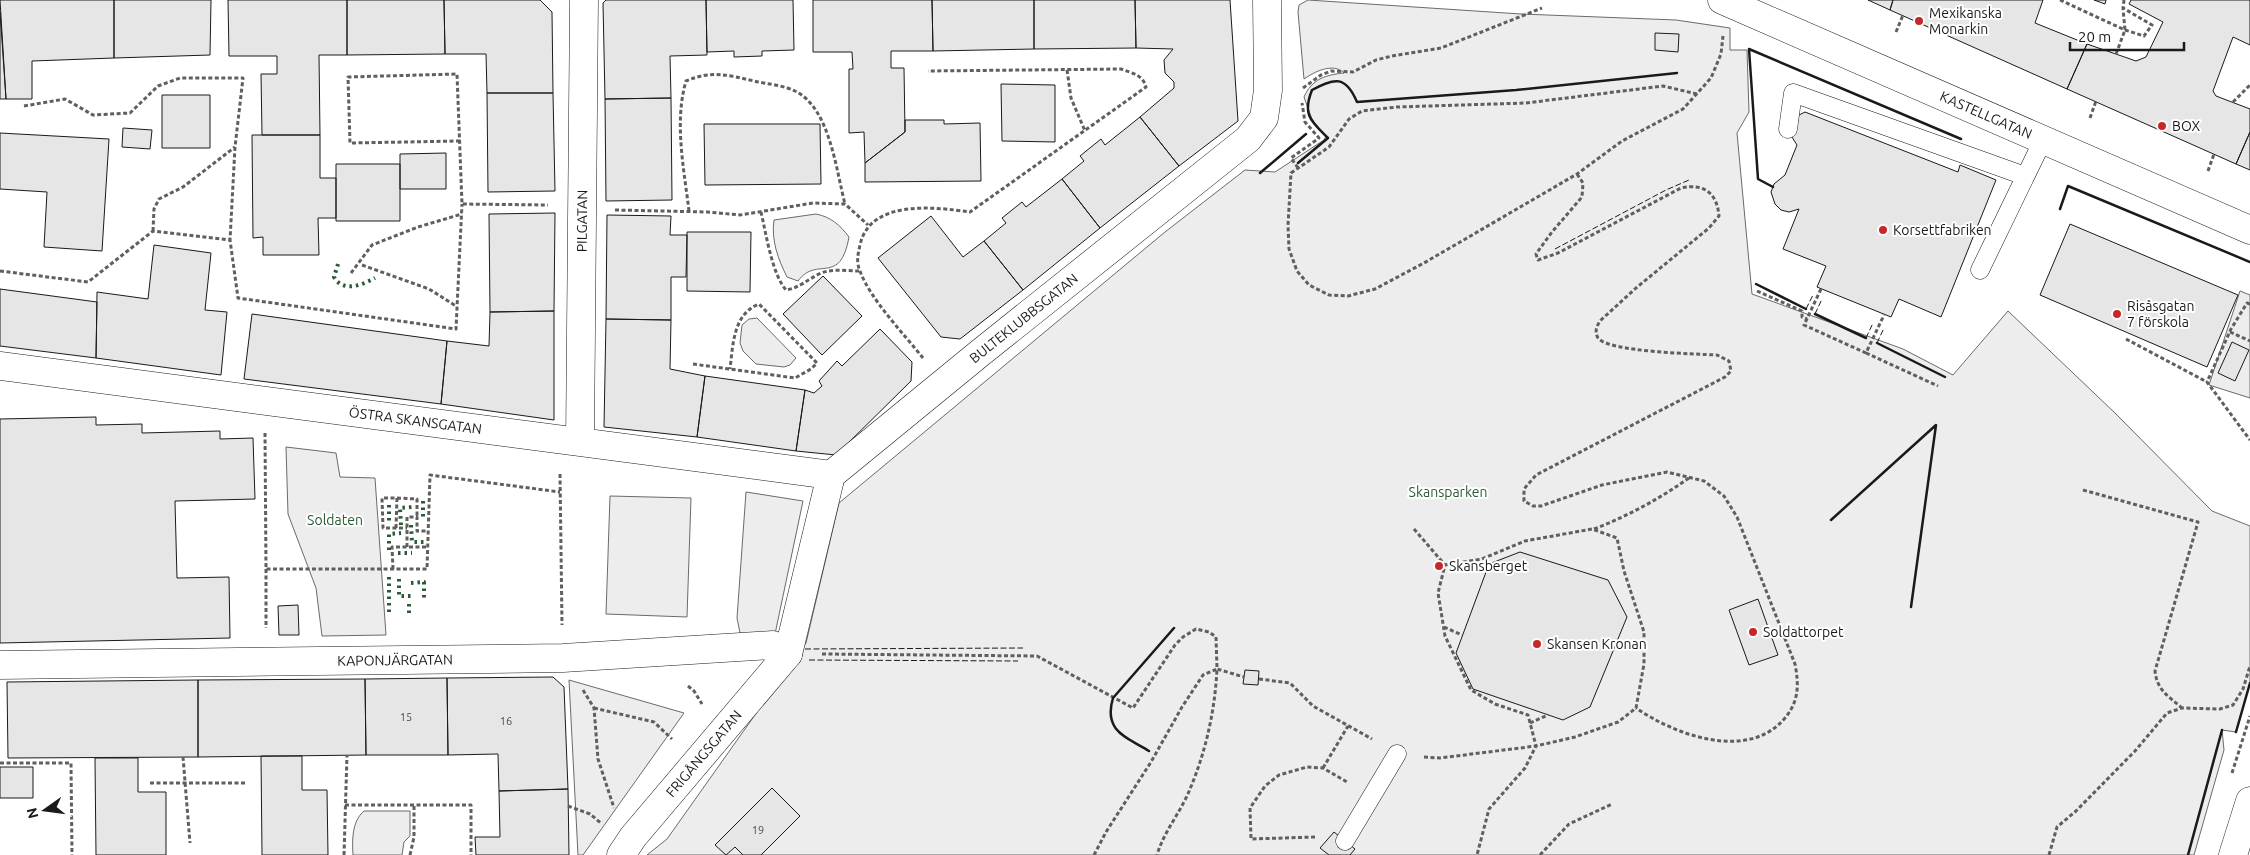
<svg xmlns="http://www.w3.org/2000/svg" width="2250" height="855" viewBox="0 0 2250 855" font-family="Ubuntu,sans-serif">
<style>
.green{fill:#ededed;stroke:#6a6a6a}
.building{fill:#e6e6e6;stroke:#1a1a1a}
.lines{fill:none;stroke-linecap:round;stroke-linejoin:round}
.service-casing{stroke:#1a1a1a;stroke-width:19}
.minor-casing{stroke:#1a1a1a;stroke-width:29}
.path{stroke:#5f5f5f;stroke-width:3;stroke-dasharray:4 2.5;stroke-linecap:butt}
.service{stroke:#fff;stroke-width:18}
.minor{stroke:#fff;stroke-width:28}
.hedge{stroke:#2b5a34;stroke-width:4;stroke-dasharray:2.5 4;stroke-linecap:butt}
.fence{stroke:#1a1a1a;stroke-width:1;stroke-dasharray:6 2.5;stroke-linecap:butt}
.wall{stroke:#1a1a1a;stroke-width:2.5}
.poi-dot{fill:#c62828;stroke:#fff;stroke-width:2}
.labels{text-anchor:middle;stroke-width:4;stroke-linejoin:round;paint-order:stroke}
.number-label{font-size:11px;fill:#4d4d4d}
.poi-label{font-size:14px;fill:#1a1a1a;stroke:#fff;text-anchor:start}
.street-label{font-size:14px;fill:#1a1a1a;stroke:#fff}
.park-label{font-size:14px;fill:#2b5a34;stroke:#fff}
</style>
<rect width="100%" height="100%" fill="#fff"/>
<!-- green -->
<path class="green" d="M1308,0L1521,14L1676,20L1730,28V50H1747L1749,112L1737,133L1752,294L1903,349L1953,375L2008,311L2116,414L2212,511L2250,526V683L2236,732L2222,730L2224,750L2194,855H647L667,839L806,643L839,503L1165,232L1245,170L1275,172L1324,140L1326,136L1313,122L1304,97C1312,79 1325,75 1344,73C1333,62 1314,72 1304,79L1298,12L1299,5Z
M816,214C831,217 840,225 849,237C840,287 817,255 798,281L787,277C778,259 771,240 774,220Z
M2240,291L2250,295V398L2209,385Z
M757,318L796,358L790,365L784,367L756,364L743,351L740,343L742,325L749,319Z
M286,447L336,453L340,477L375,478L386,635L322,636L316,588L288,514Z
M746,492L803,501L775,634L744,638L740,633L737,618Z
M610,496L691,498L687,617L606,614Z
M569,680L684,713L583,855H578Z
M364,811H410V836L404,842L402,855H353C352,840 352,821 364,811Z"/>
<!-- building -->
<path class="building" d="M0,0H114V58L32,61V99H6Z
M114,0H211L210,55L114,58Z
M228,0H347V55H319L320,135H262L261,74H277V56H229Z
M347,0H444L445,54L347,55Z
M444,0H540L552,12L553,93H487L486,54H445Z
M606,0H706L707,55L670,56L671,98L605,99L603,3Z
M706,0H793L794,50L762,51V56L734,57V51L707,52Z
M813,0H932L933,51H891V68H904L905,132L865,163L864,132L849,133V69H853L852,52H813Z
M932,0H1034V49L933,51Z
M1034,0H1135L1136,48L1034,49Z
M1135,0H1230L1238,121L1179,166L1140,117L1174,88V82L1165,73L1164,60L1173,49L1136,48Z
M1868,0H1893L1890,10Z
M1893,0H2043L2035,23L2087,44L2067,89L1890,10Z
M2094,0H2106L2105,4Z
M2131,0H2250V45L2233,37L2213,91L2216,96L2250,109V132L2236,164L2067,89L2087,44L2136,61L2146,57L2163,22L2129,4Z
M0,12L6,99H0Z
M1655,33L1679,34L1678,52L1655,50Z
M1001,84L1055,85V142L1002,141Z
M487,93H553L555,191L488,192Z
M162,95H210V148H162Z
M671,98L672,200L606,201L605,99Z
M1805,112L1958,172L1960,165L1996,180L1941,317L1899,299L1891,317L1817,287L1826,266L1783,249L1799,209L1789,212L1781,210L1775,204L1771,192L1774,184L1785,175L1797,145L1790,134L1795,117Z
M1140,117L1179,166L1100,228L1062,179L1084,161L1080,156L1101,139L1105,145Z
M905,120H944V124L980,123L981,181L865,182V163L905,132Z
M704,124H820L821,184L705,185Z
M123,128L152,130L150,149L122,147Z
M2250,132V170L2236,164Z
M0,133L109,139L102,251L44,247L47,192L0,189Z
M252,135H320V178H336V218H318L319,255H263V237L253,238Z
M446,153V189H400V154Z
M336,164H400V221H336Z
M1062,179L1100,228L1023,290L984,241L1006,223L1002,218L1022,202L1026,207Z
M555,213L554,311L490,312L489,214Z
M607,215L671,216L670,235H687L686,277H671V320L606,319Z
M931,216L963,257L984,241L1023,290L960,339L941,337L878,258Z
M2070,224L2238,295L2207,367L2040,295Z
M687,232H751L750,292L687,291Z
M154,245L211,253L205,310L227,312L221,375L96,358L97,292L148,299Z
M823,276L862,316L822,355L783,314Z
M0,289L97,302L96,358L0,346Z
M554,311V420L441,404L447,341L489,346L490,312Z
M252,314L447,341L441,404L244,379Z
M606,319L671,320L670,369L705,376L697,437L604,427Z
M880,329L912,362L911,381L836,455L796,451L805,390L814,393L822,386L819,381L837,361L842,366Z
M2232,342L2249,350L2235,381L2218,373Z
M705,376L805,390L796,451L697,437Z
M96,417V425L142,424V433L220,431V439L253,438L255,499L175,501L177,578L229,577L230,638L0,643V419Z
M1520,552L1608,580L1627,617L1590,707L1563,720L1473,689L1456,653L1489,564Z
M1758,599L1778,655L1749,665L1729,610Z
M298,605L299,635H279L278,606Z
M1245,670L1259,671L1258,685L1243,684Z
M553,677L564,687L568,789L499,791L498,754L448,755L447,678Z
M447,678L448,755H366L365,679Z
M365,679L366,755L198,757V680Z
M198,680V757L8,758L7,682Z
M261,756H302V790H327L328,855H262Z
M95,758H138V792H166V855H96Z
M0,767H33V798H0Z
M772,788L800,816L761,855H743L735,847L726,855L715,845Z
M568,789L569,855H476L475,837H500L499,791Z
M1334,832L1355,849L1350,855H1329L1320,848Z"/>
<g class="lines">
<defs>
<path id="service" d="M1788,129L1793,93L2025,176
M1980,270L2043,140
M1345,841L1397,754"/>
<g id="minor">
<path id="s1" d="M1722,0L2250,230"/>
<path id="s2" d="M0,366L831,475"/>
<path id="s3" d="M580,441L584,0"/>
<path id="s4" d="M0,665L563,658L773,645L788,654"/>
<path id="s5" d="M621,855L633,837L788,654L831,475L980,353L1248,139L1264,118L1268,90L1267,0"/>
<path d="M2233,855L2250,801"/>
</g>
</defs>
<!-- service casing -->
<use href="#service" class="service-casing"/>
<!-- minor casing -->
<use href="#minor" class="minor-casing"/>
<!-- path -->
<path class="path" d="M2060,0L2125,30L2144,36L2152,25L2123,8L2124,0
M1896,32L1903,15
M2116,54L2125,30L2123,9
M1067,70L1071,98L1085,131
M1303,88L1321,75L1331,71L1353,72L1376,60L1392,56L1441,48L1542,8
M1697,94L1663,86L1526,103L1397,107L1362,111L1349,119L1329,147L1291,173L1288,225L1289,249L1297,271L1309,285L1329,295L1348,296L1375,289L1424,263L1577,174L1622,141L1683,109L1711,78L1721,54L1723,36
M2233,102L2250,85
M24,106L65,99L93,115L130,113L158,86L180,78H243L235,147L230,240
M2090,118L2096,101
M460,141L350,143L348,77L457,74L462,204L548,205
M1298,168L1291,158L1319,138L1305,122L1302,103
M2208,171L2214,154
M1577,174L1583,183L1582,197L1552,232L1536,254L1538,260L1558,253L1681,188C1704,183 1717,193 1719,216L1709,228L1636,288L1601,320C1597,325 1594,331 1598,338C1608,352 1697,354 1717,355L1729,361L1731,371L1725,377L1536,475L1524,489V501L1533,506H1541L1602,485L1667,472L1704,481L1724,496L1737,517L1795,664C1799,685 1799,701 1785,718C1748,762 1675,735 1636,708
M615,210L708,212L740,215L813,203L845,204L868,225
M689,211C684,169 674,122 686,81C712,70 727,75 754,81C766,84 783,85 795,91C830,108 836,170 845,204
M761,212C766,233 772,274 786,290C799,288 807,280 819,274C831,268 846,271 859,271
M153,231L154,209L159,199L183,187L235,147
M362,265L429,289L456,306
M0,271L88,282L153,231L230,240L238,298L456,329L462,204
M351,273L372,245L418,227L462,214
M1821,289L1804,325L1866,353L1884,315
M1757,291L1802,311V317L1807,319
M2250,304L2247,303L2231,329L2207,382L2250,440
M2230,332L2250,341
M2126,339L2207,382
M1866,353L1938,386
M923,358C904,334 870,299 860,271C856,262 858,254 860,245C870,199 935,207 970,212L1146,87C1143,75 1132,73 1121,69L928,71
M693,364L795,378L811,369L817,363L759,304C733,314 733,345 730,369
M265,433L266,569H427L430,475L560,492
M560,474L562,625
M2083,490L2198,522L2155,671C2157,690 2168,696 2182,708
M397,498L417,499V517
M396,528L397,498H382L383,528H407
M1414,529L1445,565
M1594,529C1628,516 1659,499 1689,478
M407,547V517H417V531H428
M266,569V628
M393,569L392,547H428
M1444,627L1462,635
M822,654L1037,656L1133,708L1175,645L1183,637L1196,629L1209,632L1216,637L1217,669L1244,677
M1259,679L1290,683L1313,706L1372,739
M688,686L694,691L702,704
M583,690L594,708L598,759L614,808
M594,708L654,722L672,739
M1530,723L1548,715
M183,757L190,843
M1424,757L1440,758L1536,746L1575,737L1618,722L1636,708L1644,664V632L1624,571L1617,538L1592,529L1525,541L1482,559L1445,565L1438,593L1445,636L1471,690L1495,704L1528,715L1536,746L1525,768L1489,809L1477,855
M0,763H71L72,855
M1323,768L1348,726
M2232,773L2250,716
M150,783H245
M345,805H471V855
M568,806L590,814L602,824
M1315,837L1251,839L1250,808L1265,786L1279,775L1307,767L1323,768L1347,782
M344,855L347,755
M410,855L414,837V805
M1094,855L1106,832L1151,762L1182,707L1203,675L1217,669C1215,710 1206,751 1190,789C1181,812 1164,831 1157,855
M1540,855L1569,824L1612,804
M2049,855L2057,827L2076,811L2135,751L2167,713L2182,708L2220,709L2233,705L2243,689L2250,666"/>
<!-- service -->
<use href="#service" class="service"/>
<!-- minor -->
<use href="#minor" class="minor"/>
<!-- hedge -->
<path class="hedge" d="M338,264L334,277C343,293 362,285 375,278
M423,501V520
M389,505V524
M401,525L400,508L413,507
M411,525L412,542H424
M389,550V534L401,533
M398,553H412
M389,577V613
M399,579V596H411
M411,583L424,582V600
M409,604V615"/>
<!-- fence -->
<path class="fence" d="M1555,249L1666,190L1689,180
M1806,309L1813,295
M1815,314L1822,299
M1866,338L1873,323
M1877,343L1884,328
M805,649L1023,648
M809,660L1018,661"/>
<!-- wall -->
<path class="wall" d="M1298,163L1328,138C1311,121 1302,115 1312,90C1335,77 1346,76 1357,102L1516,90L1677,73
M1260,173L1306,134
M1773,187L1758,179L1749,49L1961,139
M2060,209L2068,186L2250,262
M1756,284L1806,309
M1815,314L1866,338
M1877,343L1945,377
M1831,520L1936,425L1911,607
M2236,732L2250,683
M1149,751C1126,737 1103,731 1113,698L1174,628
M2188,855L2222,730"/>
</g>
<!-- markers -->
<g class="poi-dot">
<circle cx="1919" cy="21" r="5"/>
<circle cx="2162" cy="126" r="5"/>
<circle cx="1883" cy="230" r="5"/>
<circle cx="2117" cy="314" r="5"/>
<circle cx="1439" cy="566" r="5"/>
<circle cx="1753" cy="632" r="5"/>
<circle cx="1537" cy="644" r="5"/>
</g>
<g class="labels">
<!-- number labels -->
<g class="number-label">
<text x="406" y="721">15</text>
<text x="506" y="725">16</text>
<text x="758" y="834">19</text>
</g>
<!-- poi labels -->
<g class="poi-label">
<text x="1929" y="18">Mexikanska<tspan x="1929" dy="16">Monarkin</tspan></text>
<text x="2172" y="131">BOX</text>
<text x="1893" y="235">Korsettfabriken</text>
<text x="2127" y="311">Risåsgatan<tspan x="2127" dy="16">7 förskola</tspan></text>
<text x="1449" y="571">Skansberget</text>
<text x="1763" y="637">Soldattorpet</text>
<text x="1547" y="649">Skansen Kronan</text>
</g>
<!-- street labels -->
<g class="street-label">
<text dy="5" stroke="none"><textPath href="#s1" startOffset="288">KASTELLGATAN</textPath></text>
<text dy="5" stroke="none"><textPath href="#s3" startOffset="220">PILGATAN</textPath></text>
<text dy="5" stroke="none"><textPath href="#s5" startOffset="694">BULTEKLUBBSGATAN</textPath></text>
<text dy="5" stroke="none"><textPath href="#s2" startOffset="419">ÖSTRA SKANSGATAN</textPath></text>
<text dy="5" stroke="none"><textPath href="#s4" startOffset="395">KAPONJÄRGATAN</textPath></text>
<text dy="5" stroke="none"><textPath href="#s5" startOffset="131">FRIGÅNGSGATAN</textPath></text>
</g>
<!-- park labels -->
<g class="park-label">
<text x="1448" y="497">Skansparken</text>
<text x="335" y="525">Soldaten</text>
</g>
</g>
<!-- north arrow -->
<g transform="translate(45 810) rotate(256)" stroke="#ffffff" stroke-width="4" paint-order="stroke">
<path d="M0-4L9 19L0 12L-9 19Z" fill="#1a1a1a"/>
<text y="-8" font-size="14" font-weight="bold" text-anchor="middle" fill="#1a1a1a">N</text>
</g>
<!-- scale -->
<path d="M2070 42v8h114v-8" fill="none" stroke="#1a1a1a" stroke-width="2.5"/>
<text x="2078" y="42" font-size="15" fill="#1a1a1a" stroke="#ffffff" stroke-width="4" paint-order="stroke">20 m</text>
</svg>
